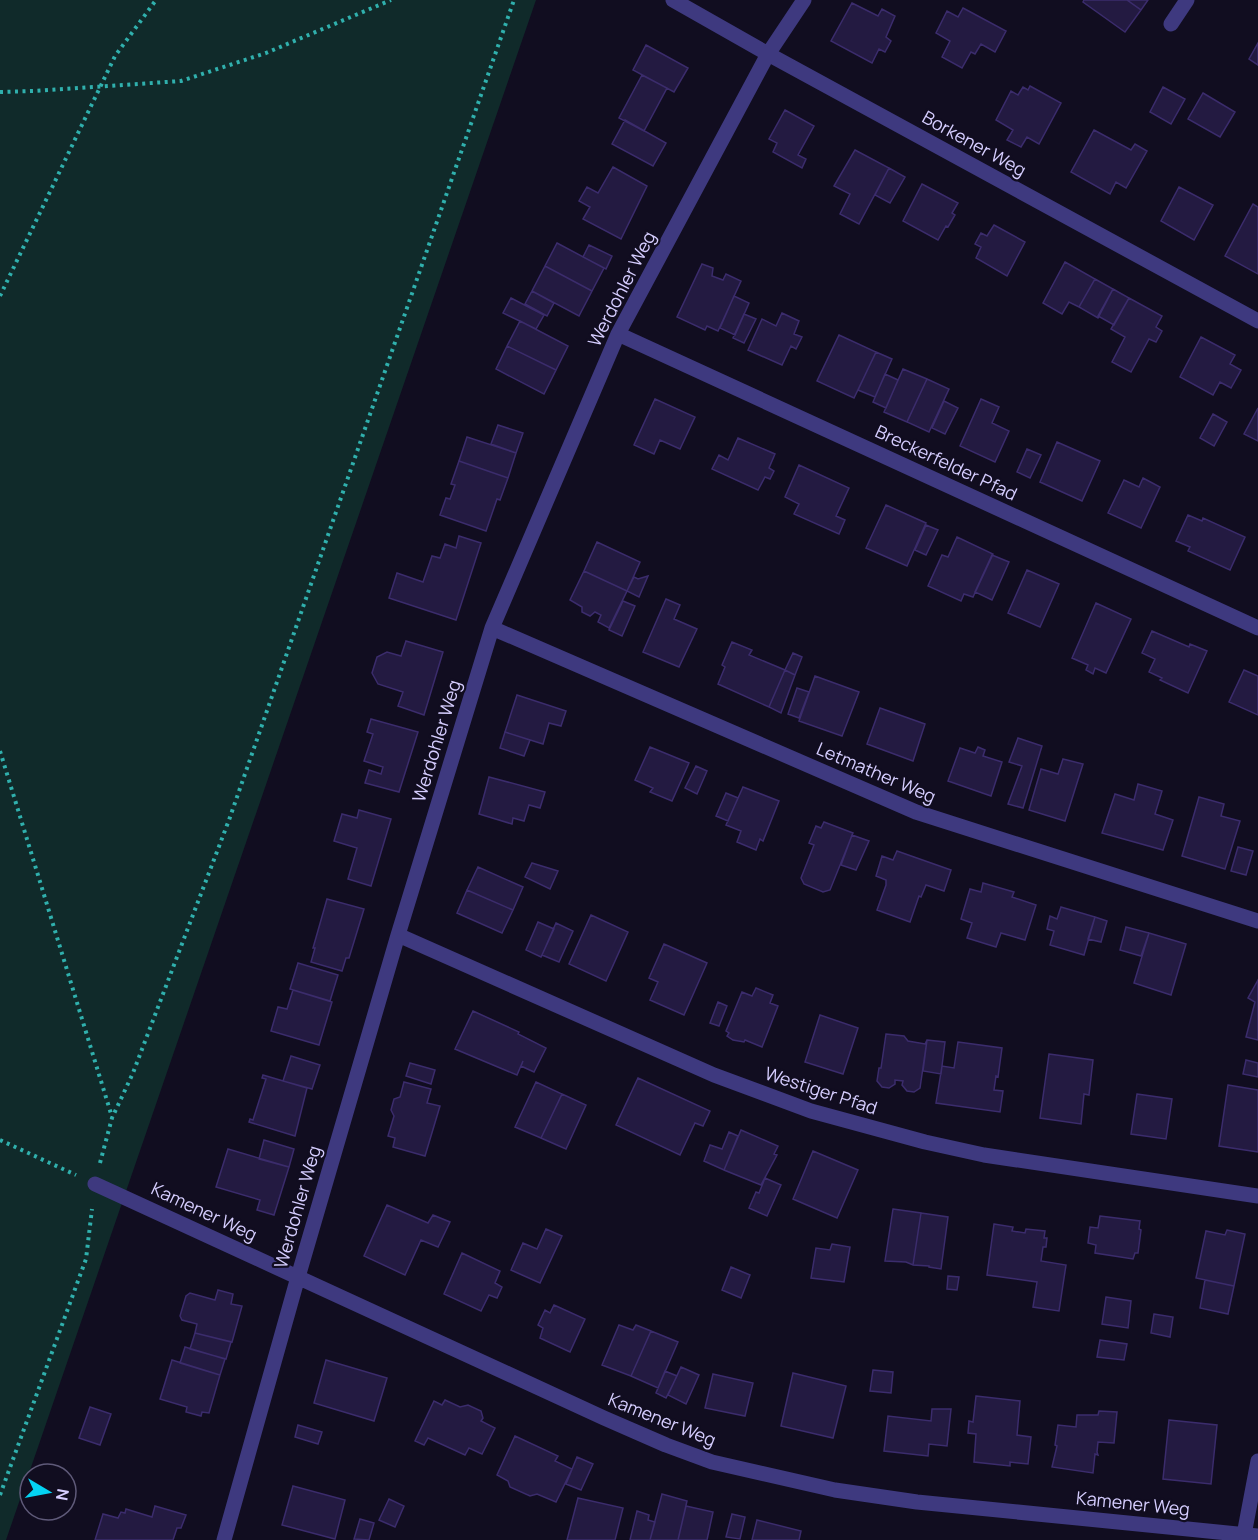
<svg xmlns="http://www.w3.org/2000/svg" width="1258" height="1540" viewBox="0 0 1258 1540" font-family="Manrope,sans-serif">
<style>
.green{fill:#102a2a}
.building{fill:#231a41;stroke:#3b2c6c;stroke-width:1.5}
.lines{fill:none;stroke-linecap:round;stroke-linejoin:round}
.path{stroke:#30b0ad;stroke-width:4;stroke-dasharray:3 4.5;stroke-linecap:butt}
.minor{stroke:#3e397f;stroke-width:15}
.labels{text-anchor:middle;stroke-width:4.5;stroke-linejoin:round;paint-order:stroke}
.street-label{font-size:18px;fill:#d5cdfe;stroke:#110d20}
</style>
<rect width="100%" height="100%" fill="#110d20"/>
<!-- green -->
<path class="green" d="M0,0H536L6,1540H0Z"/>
<!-- building -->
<path class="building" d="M1084,0H1127L1141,10L1125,32L1083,2Z
M1127,0H1148L1141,10Z
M852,3L878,16L882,9L895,16L886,37L891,41L885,52L879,49L872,63L831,41Z
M963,8L1006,31L995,52L981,44L975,54L971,52L962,68L942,57L950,41L936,33L947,11L958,17Z
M1258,43V65L1249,59Z
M646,45L688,68L674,92L633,70Z
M642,75L667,88L644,131L619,118Z
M1030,86L1061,103L1039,144L1027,137L1021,147L1007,140L1013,130L996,120L1011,91L1018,95L1023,87L1028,90Z
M1163,87L1185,99L1171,124L1150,112Z
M1203,93L1235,112L1220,137L1188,119Z
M785,110L814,126L798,155L806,159L802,168L773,152L777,143L769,139Z
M625,120L666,143L653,166L612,144Z
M1094,130L1131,150L1135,144L1147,151L1126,188L1116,182L1110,194L1071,172Z
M855,150L889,168L859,224L840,214L850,194L834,186Z
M613,167L647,186L621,239L583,219L590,207L579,201L587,187L598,193Z
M889,168L905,177L890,203L875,195Z
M922,184L958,203L952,213L955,215L948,227L946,226L938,240L903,221Z
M1179,187L1213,205L1194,240L1161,221Z
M1253,204L1258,207V274L1225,256Z
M994,225L1025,242L1007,276L976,258L981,247L975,244L981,233L987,236Z
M557,243L604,268L592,291L545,266Z
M589,245L612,256L606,269L583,257Z
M1065,262L1095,279L1079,307L1069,302L1062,314L1043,303Z
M702,264L713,268L712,276L723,280L726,274L741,281L718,331L707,326L705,330L677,317Z
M545,266L592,291L579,316L532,291Z
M1095,279L1113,289L1098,318L1079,307Z
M1113,289L1129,298L1114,325L1098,316Z
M532,291L554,303L547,316L525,304Z
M734,296L749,303L735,335L720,328Z
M511,298L544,315L536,329L503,313Z
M1129,298L1162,316L1156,327L1162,331L1156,342L1149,339L1131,372L1112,362L1125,337L1111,329Z
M782,313L799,321L794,334L802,337L796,349L791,346L782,365L748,350L762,319L776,326Z
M744,314L756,319L744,343L733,338Z
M520,321L568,346L556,370L507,346Z
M839,335L876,352L854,398L817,381Z
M1201,337L1235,355L1230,364L1241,370L1231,388L1220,382L1213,395L1180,377Z
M507,346L556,370L544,394L496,369Z
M876,352L892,359L875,397L858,390Z
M903,369L927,379L907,422L884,412Z
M885,374L898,380L886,408L873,402Z
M927,379L949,389L929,432L907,422Z
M655,399L695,417L680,449L660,440L654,454L634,445Z
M981,399L999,407L992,423L1009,431L995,462L960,446Z
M944,401L958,408L945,434L932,428Z
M1258,408V441L1244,434Z
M1213,414L1227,422L1214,446L1200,438Z
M498,425L523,433L516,453L491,444Z
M467,437L516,453L508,478L459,461Z
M738,438L775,454L769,468L774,471L770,479L765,477L758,490L712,469L719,455L728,460Z
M1057,442L1100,461L1082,501L1040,482Z
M1027,449L1041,455L1030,478L1017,472Z
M459,461L508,478L500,500L497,499L486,531L440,515L446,498L450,499L455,485L451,484Z
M799,465L849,488L836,516L845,520L839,534L794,514L799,504L785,497Z
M1143,478L1160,487L1141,528L1108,513L1124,480L1139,487Z
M886,505L926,523L907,566L866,548Z
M1188,515L1202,521L1203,518L1245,537L1230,570L1188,551L1190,547L1176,541Z
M926,525L938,530L926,555L915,550Z
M459,536L481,543L456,620L389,598L397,573L423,582L432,556L440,558L445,544L456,548Z
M957,537L993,554L973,597L964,594L961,601L928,586L942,555L948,557Z
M597,542L640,562L627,591L584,571Z
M992,555L1009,562L992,600L975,592Z
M1027,570L1059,584L1040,627L1008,613Z
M584,571L627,591L609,628L598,622L601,615L595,612L590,616L582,612V607L570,600Z
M648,576L639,597L627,591L634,577L638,579Z
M666,599L680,605L674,619L697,629L679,667L643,652Z
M623,601L635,606L622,636L609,630Z
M1096,603L1131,619L1106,673L1095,668L1093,674L1086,670L1088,665L1072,658Z
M1152,631L1189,647L1190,644L1207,651L1188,693L1160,680L1162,678L1149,672L1155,659L1142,653Z
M406,641L443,652L424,715L398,706L403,692L378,684L372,673L377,657L387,652L401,656Z
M732,642L752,650L749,655L785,670L769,707L718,684L725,667L722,665Z
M793,653L802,657L795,675L785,670Z
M785,670L795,675L781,713L769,707Z
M1244,670L1258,676V715L1229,702Z
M815,676L859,692L842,736L799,721Z
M797,688L809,692L799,718L788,714Z
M517,695L566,711L561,726L549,723L543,744L505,732Z
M880,708L925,724L913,761L867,744Z
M371,719L418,732L399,792L365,783L369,770L381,774L383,767L364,761L373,734L367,732Z
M505,732L530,740L524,756L500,748Z
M1018,738L1042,746L1023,808L1008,804L1022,766L1009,762Z
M650,747L689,763L672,801L650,792L653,788L635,780Z
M978,747L985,750L983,756L1002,762L991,796L948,781L960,748L975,753Z
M1063,759L1083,764L1065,821L1029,810L1041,769L1058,774Z
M696,766L707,771L697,794L685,788Z
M489,777L545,792L540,808L529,805L524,821L513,818L512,824L479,814Z
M1138,784L1162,791L1155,814L1173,820L1163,850L1102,833L1115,794L1134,800Z
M743,787L779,801L763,841L760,839L756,850L737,842L741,831L726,825Z
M726,793L738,798L728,821L716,816Z
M1199,797L1224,804L1221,816L1240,821L1225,869L1182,856Z
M359,810L391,819L371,886L348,879L357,848L334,841L342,814L357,818Z
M824,822L853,833L830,890L823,892L804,884L801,878L814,845L809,843L816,826L821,828Z
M852,835L869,841L856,870L841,865Z
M1238,847L1253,851L1246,875L1231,871Z
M897,851L951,870L944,891L926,885L921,897L919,896L910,922L877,910L886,885V880L876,876L882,856L893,860Z
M532,863L558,871L550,889L525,877Z
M478,867L523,887L513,910L467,890Z
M983,883L1014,892L1012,897L1036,905L1025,940L1001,933L996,947L967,938L972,923L961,919L970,889L981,892Z
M467,890L513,910L502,933L457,913Z
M327,899L364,909L349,958H346L342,971L311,962L315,948H313Z
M1061,907L1095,917L1084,955L1050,945L1054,931L1047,929L1050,916L1057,919Z
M591,915L628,932L606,981L569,964Z
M1095,917L1107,921L1101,942L1088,939Z
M538,922L554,929L541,957L526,950Z
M556,923L573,931L559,962L542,955Z
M1126,927L1149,933L1141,956L1120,950Z
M1149,933L1186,944L1171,995L1134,983Z
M664,944L707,963L684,1015L650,1000L658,982L649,978Z
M298,963L338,975L330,1001L290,989Z
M1258,980V1040L1246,1037L1255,1002L1248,998Z
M756,988L773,995L770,1003L778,1006L762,1047L745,1040L744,1042L733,1040L727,1036L729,1033L726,1031L742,992L752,996Z
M293,990L332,1002L319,1045L271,1031L278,1007L287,1009Z
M718,1002L727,1006L719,1026L710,1023Z
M473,1011L519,1032L518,1034L546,1048L534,1072L521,1066L523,1061L517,1075L455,1049Z
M820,1015L858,1028L843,1074L805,1062Z
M886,1034L904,1036L908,1041L925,1044L927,1040L920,1088L914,1092L907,1091L902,1085L903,1081L895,1080V1084L889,1088L882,1087L877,1081L879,1068H881Z
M927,1040L945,1042L941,1074L923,1071Z
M958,1042L1002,1048L998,1077L996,1076L994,1090L1003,1091L1000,1112L936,1103L942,1066L954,1068Z
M1049,1054L1093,1060L1089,1095L1084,1094L1081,1124L1040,1118Z
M291,1056L320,1065L312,1089L283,1081Z
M1246,1060L1258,1063V1077L1243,1074Z
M410,1063L435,1070L431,1084L406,1076Z
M263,1075L307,1088L295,1136L249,1122L250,1119L253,1120L266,1079L262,1078Z
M638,1078L710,1111L703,1126L695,1123L680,1155L616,1125Z
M404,1082L431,1089L427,1103L440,1106L425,1156L393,1147L395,1138L388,1136L394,1116L391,1110L394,1099L400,1097Z
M536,1082L562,1094L541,1138L515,1127Z
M1228,1085L1258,1090V1152L1219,1146Z
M562,1094L586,1105L566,1149L541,1138Z
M1137,1094L1172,1099L1166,1139L1131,1134Z
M741,1130L778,1146L774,1154L777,1155L761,1185L724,1170Z
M729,1132L738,1136L724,1170L704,1161L710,1145L722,1149Z
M264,1140L294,1149L289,1167L259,1159Z
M228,1149L289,1167L274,1215L257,1210L260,1200L216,1187Z
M813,1151L858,1170L837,1218L793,1199Z
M765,1178L781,1185L767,1216L749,1208L756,1192L759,1193Z
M387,1205L428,1223L433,1215L450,1222L438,1247L421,1240L405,1275L364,1256Z
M893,1209L921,1213L913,1265L906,1262L885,1261Z
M921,1213L948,1217L941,1269L929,1267V1266L913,1265Z
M1100,1216L1140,1221L1139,1229L1141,1230L1138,1253H1135L1133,1259L1095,1253L1096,1245L1088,1243L1090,1227L1098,1228Z
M994,1224L1013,1227L1012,1231L1025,1233L1026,1229L1045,1231L1044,1238H1047L1046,1247H1043L1041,1261L1066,1265L1059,1311L1033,1307L1037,1282L987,1275Z
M546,1229L562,1236L540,1283L511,1270L523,1243L537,1249Z
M1227,1230L1245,1234L1234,1286L1196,1278L1206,1231L1225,1235Z
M832,1244L850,1247L844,1282L811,1278L816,1248L830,1250Z
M462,1253L500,1271L495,1283L502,1287L497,1298L489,1295L481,1311L444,1294Z
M731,1267L750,1275L741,1298L722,1290Z
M948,1276L959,1277L957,1290L947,1289Z
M1205,1280L1234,1286L1228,1314L1200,1308Z
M218,1290L233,1294L231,1304L242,1306L232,1342L195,1333L197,1324L182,1320L180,1316L186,1296L190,1293L215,1300Z
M1106,1297L1131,1301L1128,1328L1102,1324Z
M554,1305L585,1319L570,1352L540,1338L543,1328L538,1325L545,1310L550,1313Z
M1154,1314L1173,1317L1170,1337L1151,1333Z
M619,1325L633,1330L636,1325L651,1331L631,1376L602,1365Z
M651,1331L678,1342L658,1388L631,1376Z
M195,1333L231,1342L226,1359L190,1349Z
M1100,1340L1127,1344L1124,1360L1097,1357Z
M185,1347L225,1359L220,1375L180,1363Z
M172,1360L220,1375L209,1413L202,1412L201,1416L186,1412L187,1407L160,1399Z
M326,1360L387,1378L374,1421L314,1403Z
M681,1367L699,1375L686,1404L668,1395Z
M873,1370L893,1372L891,1393L870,1391Z
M665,1371L677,1376L666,1398L656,1393Z
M793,1373L846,1386L833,1438L781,1426Z
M713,1374L753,1383L745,1416L705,1408Z
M976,1396L1020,1401L1017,1435L1031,1437L1028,1464L1010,1462V1466L974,1462L976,1434L968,1433L969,1421L973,1422Z
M445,1400L460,1407L468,1405L481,1411L483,1418L481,1421L495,1428L482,1454L469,1448L465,1455L428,1438L424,1445L415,1441L434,1401L442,1405Z
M90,1407L111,1414L100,1445L79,1438Z
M932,1409H951L947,1446L929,1444L928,1456L884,1451L888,1416L931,1421Z
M1099,1411L1117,1412L1114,1443L1098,1442L1097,1452L1098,1455L1095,1454L1093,1473L1052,1467L1057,1446L1055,1445L1058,1425L1076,1427L1077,1415H1098Z
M1169,1420L1217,1425L1211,1484L1163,1479Z
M298,1425L322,1432L318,1444L295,1437Z
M515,1436L558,1456L555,1461L572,1469L556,1502L537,1494L530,1496L510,1487L508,1481L497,1475Z
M577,1457L593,1464L581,1490L566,1484Z
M293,1486L345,1500L335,1539L282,1525Z
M662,1494L687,1501L678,1540H650Z
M578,1498L623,1508L615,1540H567Z
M389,1499L404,1506L395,1527L379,1520Z
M155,1506L186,1515L181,1528H177L173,1540H95L103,1514L118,1518L121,1512L125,1513L126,1509L152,1517Z
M686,1506L713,1512L707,1540H678Z
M637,1511L649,1515L648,1520L655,1522L650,1540H630Z
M732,1514L745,1517L740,1539L726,1537Z
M360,1519L374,1523L369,1540L354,1539Z
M757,1520L801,1531L799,1540H752Z"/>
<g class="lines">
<!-- path -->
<path class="path" d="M0,92L34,91L181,81L266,53L391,0
M0,296L115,56L156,0
M0,751L112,1117
M0,1140L76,1175
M100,1163L112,1118L133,1073L229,820L514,0
M0,1495L86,1259L92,1209"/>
<!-- minor -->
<path class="minor" d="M673,0L768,54L1258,321
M1171,24L1187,0
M618,334L1258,628
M492,628L916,812L1258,921
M398,935L714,1075L811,1111L925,1142L984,1155L1258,1196
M95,1184L604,1418L666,1445L712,1462L835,1490L917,1502L1258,1536
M224,1540L298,1277L398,935L492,628L618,334L768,54L804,0
M1243,1540L1258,1461"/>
</g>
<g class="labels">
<!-- street labels -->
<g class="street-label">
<text transform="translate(974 144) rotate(29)" y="6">Borkener Weg</text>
<text transform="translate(622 289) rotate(-63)" y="6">Werdohler Weg</text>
<text transform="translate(946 463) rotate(25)" y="6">Breckerfelder Pfad</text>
<text transform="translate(437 741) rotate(-73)" y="6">Werdohler Weg</text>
<text transform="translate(876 773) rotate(23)" y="6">Letmather Weg</text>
<text transform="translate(821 1091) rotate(18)" y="6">Westiger Pfad</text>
<text transform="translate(298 1207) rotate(-74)" y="6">Werdohler Weg</text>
<text transform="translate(204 1212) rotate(25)" y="6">Kamener Weg</text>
<text transform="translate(662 1420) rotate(22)" y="6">Kamener Weg</text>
<text transform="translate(1133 1504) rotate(6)" y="6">Kamener Weg</text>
</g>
</g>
<!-- north arrow -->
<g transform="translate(48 1492) rotate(100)"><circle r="28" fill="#110d20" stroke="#5f5a79" stroke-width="1.5"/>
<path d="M0-4.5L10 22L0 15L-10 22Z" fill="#04d3f3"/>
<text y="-9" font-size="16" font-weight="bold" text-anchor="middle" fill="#d5cdfe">N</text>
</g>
</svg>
